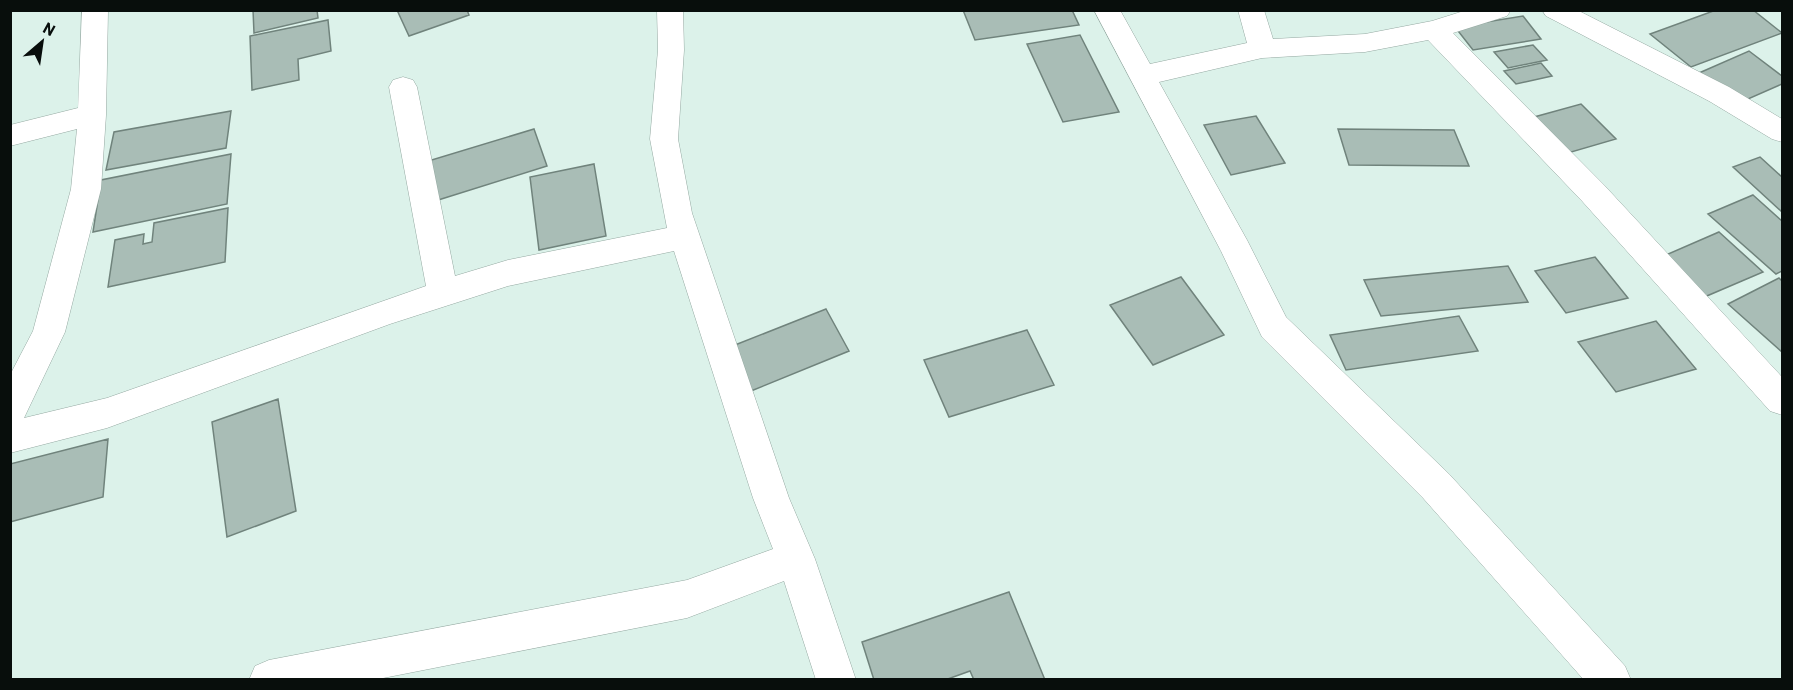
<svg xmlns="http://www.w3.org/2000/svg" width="1793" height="690" viewBox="0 0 1793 690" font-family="Barlow,sans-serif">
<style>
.building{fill:#a9bdb6;stroke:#70837c;stroke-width:1.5}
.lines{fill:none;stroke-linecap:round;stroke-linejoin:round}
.street-casing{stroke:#95a9a2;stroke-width:1}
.street{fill:#fff;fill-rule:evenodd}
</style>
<rect width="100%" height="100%" fill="#dcf2ea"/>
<!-- building -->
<path class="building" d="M253,10H317L318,18L254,33Z
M397,10H467L469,15L409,36Z
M963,10H1072L1079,25L975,40Z
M1716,10H1753L1782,33L1691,67L1650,34Z
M1523,16L1541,39L1473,50L1455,27Z
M328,20L331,51L298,59L299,80L252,90L250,36Z
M1080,35L1119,112L1063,122L1027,44Z
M1533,45L1547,60L1508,68L1494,52Z
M1749,51L1782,76V84L1739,103L1699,73Z
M1541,63L1552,76L1516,84L1504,71Z
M1581,104L1616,139L1561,155L1527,119Z
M231,111L226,148L106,170L114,132Z
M1256,116L1285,163L1231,175L1204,125Z
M534,129L547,166L435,201L425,162Z
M1338,129L1454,130L1469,166L1349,165Z
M231,154L227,204L93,232L101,180Z
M1760,157L1782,177V212L1733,167Z
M594,164L606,236L539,250L530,177Z
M1753,195L1782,221V271L1776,274L1708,214Z
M228,208L225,262L108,287L115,240L144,234L143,244L152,242L154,223Z
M1719,232L1763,272L1702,298L1659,258Z
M1595,257L1628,298L1566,313L1535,271Z
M1508,266L1528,302L1381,316L1364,280Z
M1181,277L1224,335L1153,365L1110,305Z
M1779,278L1782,281V352L1728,304Z
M826,309L849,351L751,391L730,347Z
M1459,316L1478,351L1346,370L1330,335Z
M1656,321L1696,369L1616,392L1578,342Z
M1027,330L1054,385L949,417L924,360Z
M278,399L296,511L227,537L212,422Z
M108,439L103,497L10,522V464Z
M1009,592L1045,680H974L970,671L945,680H874L862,642Z"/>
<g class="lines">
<defs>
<path id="street" d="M82,10H108L106,115L101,189L65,332L24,418L107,398L426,286L389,87L393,80L403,77L413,80L417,87L455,276L508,260L667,228L650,139L658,50L657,10H683L684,50L678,139L692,213L789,498L815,559L856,680H816L784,581L687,618L373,680H249L255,666L269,660L687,580L773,549L753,498L674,251L508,286L390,324L107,428L10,453V375L33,331L71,189L77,129L10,146V125L78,108Z
M1094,10H1120L1150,64L1247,43L1238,10H1264L1273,39L1365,34L1432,21L1467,10H1511L1507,16L1453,33L1604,185L1782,377V415L1770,411L1582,201L1428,40L1365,52L1262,58L1159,82L1247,240L1286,317L1449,474L1625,666L1631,680H1584L1423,498L1262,337L1221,251Z
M1542,10H1577L1729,87L1782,119V142L1772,139L1709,101L1546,16Z"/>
</defs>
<!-- street casing -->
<use href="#street" class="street-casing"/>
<!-- street -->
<use href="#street" class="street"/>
</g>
<!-- border -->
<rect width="1793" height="690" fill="none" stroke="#080e0c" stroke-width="24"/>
<!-- north arrow -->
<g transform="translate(42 42) rotate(29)" stroke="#dcf2ea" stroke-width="4.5" paint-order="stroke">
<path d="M0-4.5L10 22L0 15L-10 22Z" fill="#080e0c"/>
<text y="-9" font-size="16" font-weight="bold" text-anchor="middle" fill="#080e0c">N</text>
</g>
</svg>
